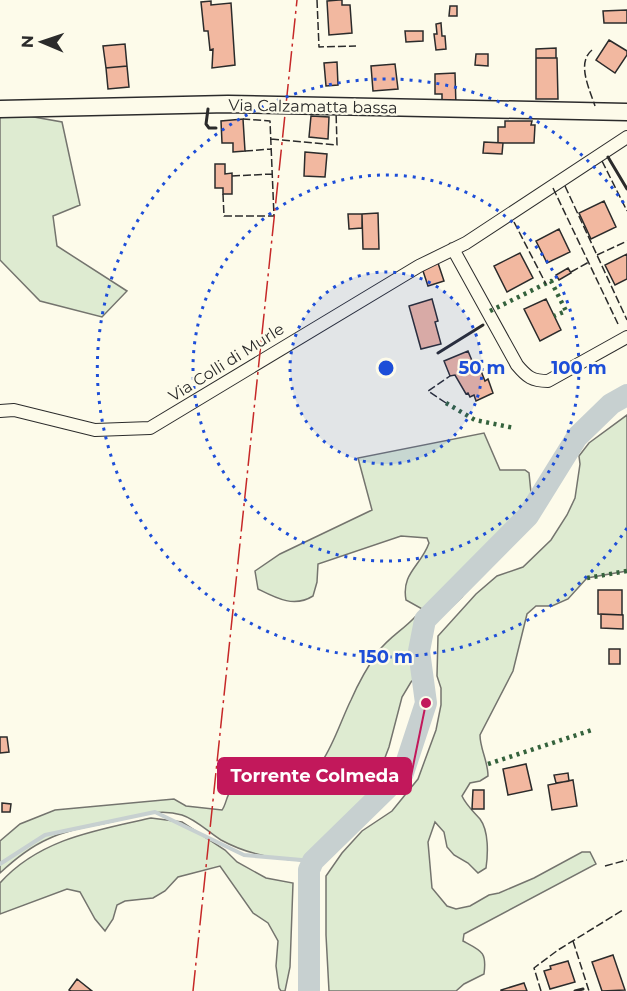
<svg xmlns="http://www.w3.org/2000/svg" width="627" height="991" viewBox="0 0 627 991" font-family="Montserrat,sans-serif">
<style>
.green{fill:#deebd1;stroke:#74746e;stroke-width:1.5}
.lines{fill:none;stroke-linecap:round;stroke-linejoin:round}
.stream{stroke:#c7d0d0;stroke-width:4}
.river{stroke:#c7d0d0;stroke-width:22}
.building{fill:#f2b8a0;stroke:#2b2b2b;stroke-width:1.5}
.street-casing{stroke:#2b2b2b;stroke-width:14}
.secondary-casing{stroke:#2b2b2b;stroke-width:19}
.street{stroke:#fdfbea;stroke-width:12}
.secondary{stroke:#fdfbea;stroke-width:16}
.hedge{stroke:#34623c;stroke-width:4.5;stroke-dasharray:3 4.5;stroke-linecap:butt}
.fence{stroke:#2b2b2b;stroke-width:1.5;stroke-dasharray:8 3;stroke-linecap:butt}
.wall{stroke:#2b2b2b;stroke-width:3}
.power{stroke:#c62828;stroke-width:1.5;stroke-dasharray:21 4.5 3 4.5;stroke-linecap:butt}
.ring{fill:none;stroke:#1d4ed8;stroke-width:3;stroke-dasharray:3 6}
.labels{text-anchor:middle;stroke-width:4.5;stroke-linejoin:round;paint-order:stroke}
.street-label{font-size:16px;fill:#2b2b2b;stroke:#fdfbea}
.centre{fill:#1d4ed8;stroke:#fdfbea;stroke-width:3}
.ring-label{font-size:18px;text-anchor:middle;font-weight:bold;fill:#1d4ed8;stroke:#fdfbea;stroke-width:4.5;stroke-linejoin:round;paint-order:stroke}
.leader{fill:none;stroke:#c2185b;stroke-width:2}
.callout-dot{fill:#c2185b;stroke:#fdfbea;stroke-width:2}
.callout{fill:#c2185b;stroke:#c2185b;stroke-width:2}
.callout-label{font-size:18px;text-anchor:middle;font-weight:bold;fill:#fff}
</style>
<rect width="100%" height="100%" fill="#fdfbea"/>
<!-- green -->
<path class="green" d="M0,111L62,122L80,205L53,216L57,246L127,291L102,317L40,301L0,260Z
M627,415V571L587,578L568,599L552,606H536L527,614L513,671L480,735C480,749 488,761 488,776L480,781L470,783L462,796C466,805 473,811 480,819C489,831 488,854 486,868L478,873L468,863L454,855L447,847L444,832L435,822L428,842L432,888L447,906L456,909L470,906L489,895L499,893L534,878L582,852H590L596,864L464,934L463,941C482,951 487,952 484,974L464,984L456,991H329L326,935V876L342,853L362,831L392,811L418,779L436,730L441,705V688L437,676L438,636L476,594L497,576L523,567L551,540L567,515L575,498L580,464L579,456L589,443Z
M484,433L500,470H525L529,473L532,503H542L513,535L484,562L462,597L445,613L431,614L406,600C401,573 421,566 429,543L427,538L401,536L318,564L317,582L313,596C294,608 276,598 258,589L255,571L280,554L372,510L358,458Z
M415,617L428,622L425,634L426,667L411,682L402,697L389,747L375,784L351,819L352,829L319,862C283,860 252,857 221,840C208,832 197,820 182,815C156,807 132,818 106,823C87,827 66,830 48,839C30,847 15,859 0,873V841L20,824L55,810L174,799L186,806L222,810C226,805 226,797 231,790C250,787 267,796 290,788C326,776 336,730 351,700C358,684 368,666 378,652C388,638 403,630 415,617Z
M151,818L182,822L225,850L237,862L266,878L293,883L290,967L285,991H281L279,988L276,966L278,941L268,923L253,913L220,866L178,877L165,891L153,898L125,901L117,905L113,919L105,931L95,919L80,892L67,889L0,914V883C39,839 97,830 151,818Z"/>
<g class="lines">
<!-- stream -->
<path class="stream" d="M0,864L45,835L155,812L244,855L313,861"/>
<!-- river -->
<path class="river" d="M309,991V870L313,861L403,773L426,703L419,651L425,620L528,516L577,437L611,404L627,395"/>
</g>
<!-- building -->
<path class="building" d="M339,0H342V5H350L352,33L329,35L327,1Z
M211,1V5L231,3L235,65L212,68L213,49L210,50L208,31H204L201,2Z
M450,6H457V16H449Z
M627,10V23H604L603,11Z
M441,23L442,36H445L446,49L436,50L434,34H437L436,24Z
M405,31H423V41L406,42Z
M609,40L627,51V55L615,73L596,60Z
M125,44L127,66L106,68L103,46Z
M556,48V58H536V49Z
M476,54H488V66L475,65Z
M536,58H557L558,99H536Z
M337,62L338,85L326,86L324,63Z
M395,64L398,89L373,91L371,66Z
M127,66L129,87L108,89L106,68Z
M455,73L456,106H442V94H435V74Z
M311,116L329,117L328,139L309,137Z
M243,119L245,151L233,152V143H222L221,121Z
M505,121H532L531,125H535L534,143H498V127H505Z
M484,142L503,143L502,154L483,153Z
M305,152L327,154L325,177L304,176Z
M215,164H225V174L232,173V194H223V188H215Z
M604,201L616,227L591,239L579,213Z
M378,213L379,249H363L362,214Z
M348,214H362V228L349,229Z
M559,229L570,252L547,263L536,241Z
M520,253L533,278L507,292L494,266Z
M627,254V279L615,285L605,265Z
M438,263L444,281L428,286L422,268Z
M568,268L571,273L559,280L556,275Z
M432,299L438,321L435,322L441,344L421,349L409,306Z
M546,299L561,330L540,341L524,309Z
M468,351L473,363L477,361L485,381L488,379L493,393L476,401L474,395L470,397L468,393L466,394L455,375L450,376L444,361Z
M598,590H622V615L598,614Z
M601,614L623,615V629L601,628Z
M609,649H620V664H609Z
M0,737H7L9,752L0,753Z
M526,764L532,790L508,795L503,769Z
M568,773L569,781L556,783L554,775Z
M573,780L577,806L552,810L548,785Z
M473,790H484V809H472Z
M2,803L11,804L10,812H2Z
M613,955L625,990L602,991L592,962Z
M568,961L575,982L550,989L544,971L551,969L550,966Z
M77,979L92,991H71L69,990Z
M524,983L527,991H501V990Z"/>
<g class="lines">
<defs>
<path id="street" d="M453,249L517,365C527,377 532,381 548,381L627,337
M0,411L14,410L95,430L150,428L419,266L466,243L627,137"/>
<path id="secondary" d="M0,109L228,104L627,112"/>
</defs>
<!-- street casing -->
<use href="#street" class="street-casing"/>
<!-- secondary casing -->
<use href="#secondary" class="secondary-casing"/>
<!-- street -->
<use href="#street" class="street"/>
<!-- secondary -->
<use href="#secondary" class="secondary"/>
<!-- hedge -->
<path class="hedge" d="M490,311L551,281L566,311L554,316
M446,403L475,420L514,428
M587,578L627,571
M488,764L592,730"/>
<!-- fence -->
<path class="fence" d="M317,0L319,47L356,46
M592,50C576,63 590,90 595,106
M271,139L337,145L336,110
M245,151L271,149
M602,161L627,211
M232,176L272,174
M565,186L627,320
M553,188L618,324
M223,194L224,216H274L270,121L243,119
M514,222L546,284
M597,255L627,241
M571,272L589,262
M446,403L428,391L450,376
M605,866L627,860
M573,941L589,991
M541,991L534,968L558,950L623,910"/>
<!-- wall -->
<path class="wall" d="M208,109L206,124L209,128H216
M608,157L627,189
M438,353L483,325
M575,991L583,989"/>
<!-- power -->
<path class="power" d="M193,991L297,0"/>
</g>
<!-- distance rings -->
<circle cx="386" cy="368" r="96" fill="#1d4ed8" fill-opacity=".12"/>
<g class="ring">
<circle cx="386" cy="368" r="96"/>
<circle cx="386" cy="368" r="193"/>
<path d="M627 528A289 289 0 1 1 627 208"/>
</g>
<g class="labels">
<!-- street labels -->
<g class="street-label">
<text transform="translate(313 106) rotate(1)" y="6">Via Calzamatta bassa</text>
<text transform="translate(226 362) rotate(-32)" y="6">Via Colli di Murle</text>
</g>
</g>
<circle cx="386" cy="368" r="9" class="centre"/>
<g class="ring-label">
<text x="482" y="374">50 m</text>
<text x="579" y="374">100 m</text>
<text x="386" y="663">150 m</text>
</g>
<!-- callouts -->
<path class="leader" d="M426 703L411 776"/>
<circle class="callout-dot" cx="426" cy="703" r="6"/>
<rect class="callout" x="218" y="758" width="193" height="36" rx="6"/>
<g class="callout-label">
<text x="315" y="782">Torrente Colmeda</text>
</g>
<!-- north arrow -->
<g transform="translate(42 42) rotate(272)" stroke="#fdfbea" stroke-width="4.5" paint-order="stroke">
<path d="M0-4.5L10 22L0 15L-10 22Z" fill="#2b2b2b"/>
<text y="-9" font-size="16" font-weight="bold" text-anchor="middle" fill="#2b2b2b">N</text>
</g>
</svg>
